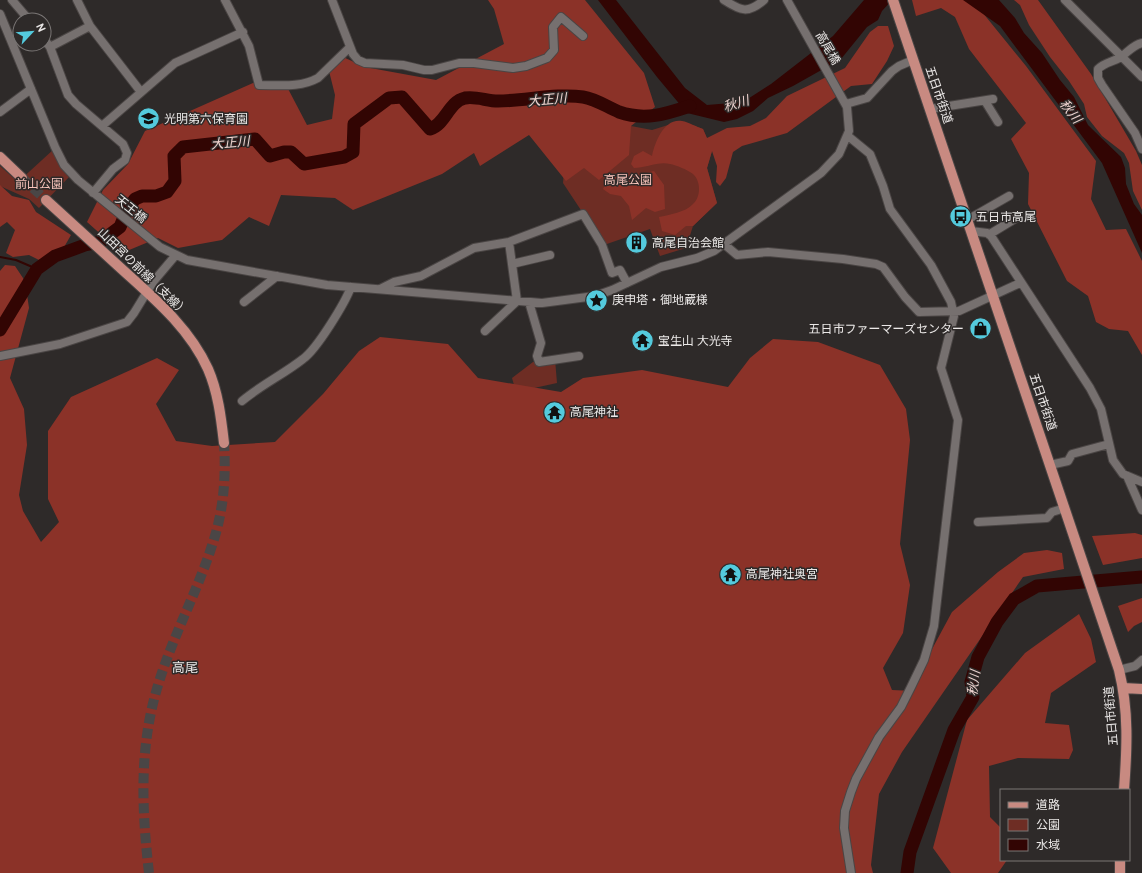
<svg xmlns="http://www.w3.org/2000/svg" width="1142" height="873" viewBox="0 0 1142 873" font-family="Overpass,'Noto Sans JP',sans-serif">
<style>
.green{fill:#6e2d24}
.forest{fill:#8b3228}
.water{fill:#320503}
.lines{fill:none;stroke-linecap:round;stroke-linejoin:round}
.stream{stroke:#320503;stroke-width:2}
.river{stroke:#320503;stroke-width:13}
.major-tunnel{stroke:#4a4646;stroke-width:10;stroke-dasharray:10 5;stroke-linecap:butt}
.minor-casing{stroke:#4a4544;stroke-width:10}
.major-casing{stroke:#4a4544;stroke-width:12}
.minor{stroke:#76706f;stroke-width:8}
.major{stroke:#c88a81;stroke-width:10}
.labels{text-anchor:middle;stroke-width:3;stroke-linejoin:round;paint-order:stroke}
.street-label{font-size:12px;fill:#ebe8e7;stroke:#2e2a29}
.poi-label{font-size:12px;fill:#ebe8e7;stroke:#2e2a29;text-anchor:start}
.park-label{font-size:12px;fill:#f8c4bb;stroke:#2e2a29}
.water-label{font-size:13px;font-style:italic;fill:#f0d5d1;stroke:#2e2a29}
.neighbourhood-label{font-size:13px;fill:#ebe8e7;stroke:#2e2a29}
</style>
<rect width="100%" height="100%" fill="#2e2a29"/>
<!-- green -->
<path class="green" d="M681,121L703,129L712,151L707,168L717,203L693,226L686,248L660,256L650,229L604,245L563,183L567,134L631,126L652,130Z
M54,149L71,175L39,208L29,199L0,186V166L18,182Z
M555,359L557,383L525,390L514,385L512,378L533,362Z"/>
<!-- forest -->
<path class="forest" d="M488,0H585L644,73L655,107L631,126L629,155L599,180L584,168L566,181L529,135L480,166L474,153L442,174L353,210L335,198L281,195L269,226L249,217L222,240L178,248L158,238L122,253L87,222L103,190L128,164L145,131L253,83H285L307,125L332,119L335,95L329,71L343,57L365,67L436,80L504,44L494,9Z
M912,0H970L974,2L1026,66L1096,161L1091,199L1106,230L1126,229L1142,261V355L1128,331L1109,329L1096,322L1088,296L1067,281L1028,204L1029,173L1011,139L1026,123L969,49L955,17L941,8L916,16Z
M1014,0H1038L1091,74L1136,151L1142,165V210L1133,191L1129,163L1124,153L1102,136L1087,117L1084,104L1069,81L1050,57L1029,25L1020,5Z
M878,26H888L894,46L887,61L872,84L851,86L787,133L742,146L733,152L726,178L720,186L716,182L717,166L712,151L707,168L717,203L693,226H686L675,235L662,231L659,217C669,215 686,212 693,204C701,197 701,181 693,174C688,170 676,165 670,164C659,161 645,168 634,168L631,164L634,156L643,151L652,156C655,142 664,118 682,121C689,122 696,127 703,129L707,138L727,128L750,126L766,118L787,96L845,68L870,32Z
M654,171L664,185L665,209L655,212L646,208L632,220L629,206L621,196L610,194L603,189L607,181L624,172L632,176Z
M0,185L12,196L29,200L36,212L71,235L63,249L39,260L29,255L13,257L6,253L15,230L7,222L0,227Z
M5,265L15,266L25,281L29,308L10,378L24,409L27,445L19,495L23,511L41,542L59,522L48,499V431L71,397L157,358L179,370L156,404L176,441L212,446L275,442L323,394L359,351L380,337L448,344L478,378L561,392L583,378L642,370L728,387L750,358L773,339L818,342L880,365L906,409L910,440L900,544L910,585L903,633L883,668L892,690L914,691L931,651L952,612L998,572L1024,553L1047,550L1062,553L1064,569L1023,577L902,752L879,794L871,865L873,873H0V271Z
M1135,533L1142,535V558L1103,565L1092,536Z
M1142,598V622L1134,626L1128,632L1118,606Z
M1079,614L1091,639L1096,662L1051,693L1045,723L1069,725L1073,750L1069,759L1018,758L989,766L990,817L1001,828V860H1007L998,873H951L933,848L967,720L1025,653Z"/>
<!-- water -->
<path class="water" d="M598,0H616L685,88L707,105L743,102L771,84L833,36L864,0H892L882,11L878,20L867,27L841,59L793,86L768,98L753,111L737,119L724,122L687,113L657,77Z
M963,0H999L1015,18L1024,33L1042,53L1060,80L1074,97L1088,125L1121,157L1125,168L1126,184L1134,204L1142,215V253L1102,163L1000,26Z"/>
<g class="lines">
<!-- stream -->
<path class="stream" d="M0,257L16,260L37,269"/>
<!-- river -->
<path class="river" d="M0,330L37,269L55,256L85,245L100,242L120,227L127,210L135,199L142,196H156L167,192L175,181L174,156L183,147L255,139L270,156L284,152H291L304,164L344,157L353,152L354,124L389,98L402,97L430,129C446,124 448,102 465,98C476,96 487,101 498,101C525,101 557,93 583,97C596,99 607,107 619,112C645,121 666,114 690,106
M907,873L910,852L954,730L973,697L971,682L978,657L997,622L1014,599L1037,586L1142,577"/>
<!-- major-tunnel -->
<path class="major-tunnel" d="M22,178L46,200
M149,873C142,812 139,752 156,692C171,638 199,590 215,536C224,506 226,474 224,443"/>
<defs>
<path id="minor" d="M12,0L29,20
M77,0L90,26L141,92
M225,0L249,46L259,85C280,85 300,88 318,78L350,47
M332,0L353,54L358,60L365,63L403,65L424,70H432L459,63H474L513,68L526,66L547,58L554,50L553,27L561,17L583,36
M724,0C741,11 748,14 764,0
M1065,0L1142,77
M0,14L55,147L64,165L78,180L160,247L187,260L327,285L448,295L542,303L595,296L612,290L661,267L697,258L714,251L821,173L839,154L849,131L847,107L787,0
M44,39L50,47L68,95L76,104L123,144L127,153L125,160L113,169L93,193
M1142,43C1133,45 1128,52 1121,57C1113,62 1105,62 1098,69V78L1102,85L1135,133L1142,149
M50,47L90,26
M985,101L998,122
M846,104L867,98L892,71L899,66L913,60
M930,109L993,99
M0,112L31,89
M102,126L175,63L243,32
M848,136L870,154L883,186L890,209L931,265L951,302L954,316L941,368L958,420L934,626L924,660L911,687L901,707L879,737L856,779L851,792L845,811L844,828L851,873
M967,220L1009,196
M971,231L987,233L991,236L1090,388L1101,409L1113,460L1123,474L1142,482
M990,234L1018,217
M724,244L737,255L768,252L843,259L876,264L883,267L905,297L919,312L959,311L1020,283
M512,264L550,255
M380,289L394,282L421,276L474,248L509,242L583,214L602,245L612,273L620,270L627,283
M244,302L277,276
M529,302L541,343L537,356L539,362L579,356
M485,331L517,301L509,242
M0,356L60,344L127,322L134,313L153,282L175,256
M242,401C261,385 284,374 303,359C317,349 345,303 351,287
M1050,465L1068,461L1072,454L1109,444
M1127,476L1142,510
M978,522L1047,518L1052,512L1065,508
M1119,670L1135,666L1142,660"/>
<path id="major" d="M893,0L1119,670C1129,711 1127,749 1124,790
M0,157L22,178
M46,200C72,224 99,248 125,272C156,300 190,329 208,369C218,392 221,417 224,443
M1123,688L1142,689
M1120,860V873"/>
</defs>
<!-- minor casing -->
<use href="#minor" class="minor-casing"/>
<!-- major casing -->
<use href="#major" class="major-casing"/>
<!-- minor -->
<use href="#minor" class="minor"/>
<!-- major -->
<use href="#major" class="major"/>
</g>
<!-- icons -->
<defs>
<symbol id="school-disc" viewBox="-11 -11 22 22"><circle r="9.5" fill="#54cadd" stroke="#2e2a29"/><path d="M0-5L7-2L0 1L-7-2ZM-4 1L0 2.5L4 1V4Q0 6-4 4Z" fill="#111"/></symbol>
<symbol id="bus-disc" viewBox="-11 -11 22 22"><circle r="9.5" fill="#54cadd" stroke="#2e2a29"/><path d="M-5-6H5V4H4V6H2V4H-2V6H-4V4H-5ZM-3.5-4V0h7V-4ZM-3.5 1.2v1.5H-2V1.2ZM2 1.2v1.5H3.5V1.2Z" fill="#111"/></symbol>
<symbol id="building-disc" viewBox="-11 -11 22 22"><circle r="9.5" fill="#54cadd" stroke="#2e2a29"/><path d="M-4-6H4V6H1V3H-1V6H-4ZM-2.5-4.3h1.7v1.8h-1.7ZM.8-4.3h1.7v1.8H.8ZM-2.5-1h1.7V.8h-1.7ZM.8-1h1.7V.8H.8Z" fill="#111"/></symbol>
<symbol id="sight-disc" viewBox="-11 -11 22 22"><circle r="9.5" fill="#54cadd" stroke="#2e2a29"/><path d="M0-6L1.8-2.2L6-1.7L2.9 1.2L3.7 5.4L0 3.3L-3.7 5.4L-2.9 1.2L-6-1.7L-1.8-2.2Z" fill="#111"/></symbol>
<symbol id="shop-disc" viewBox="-11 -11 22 22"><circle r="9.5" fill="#54cadd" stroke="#2e2a29"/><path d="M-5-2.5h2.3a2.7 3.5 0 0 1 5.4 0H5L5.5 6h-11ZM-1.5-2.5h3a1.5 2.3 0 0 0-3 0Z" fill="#111"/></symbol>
<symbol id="temple-disc" viewBox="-11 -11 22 22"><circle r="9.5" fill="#54cadd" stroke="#2e2a29"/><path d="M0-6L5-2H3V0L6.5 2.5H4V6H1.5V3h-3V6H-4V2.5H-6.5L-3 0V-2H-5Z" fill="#111"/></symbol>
</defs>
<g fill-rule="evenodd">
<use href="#school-disc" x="136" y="106" width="25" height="25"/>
<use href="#bus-disc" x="948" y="204" width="25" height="25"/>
<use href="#building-disc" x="624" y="230" width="25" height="25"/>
<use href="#sight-disc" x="584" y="288" width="25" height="25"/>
<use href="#shop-disc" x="968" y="316" width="25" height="25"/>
<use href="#temple-disc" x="630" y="328" width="25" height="25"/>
<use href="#temple-disc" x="542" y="400" width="25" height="25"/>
<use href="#temple-disc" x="718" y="562" width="25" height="25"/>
</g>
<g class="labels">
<!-- street labels -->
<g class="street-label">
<text transform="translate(828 48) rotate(60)" y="4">高尾橋</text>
<text transform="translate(939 95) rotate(71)" y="4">五日市街道</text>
<text transform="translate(131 209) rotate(39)" y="4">天王橋</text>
<text transform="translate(143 272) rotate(44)" y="4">山田宮の前線（支線）</text>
<text transform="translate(1043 402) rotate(71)" y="4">五日市街道</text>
<text transform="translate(1111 716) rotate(-95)" y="4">五日市街道</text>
</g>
<!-- poi labels -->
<g class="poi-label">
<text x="164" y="123">光明第六保育園</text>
<text x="976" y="221">五日市高尾</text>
<text x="652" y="247">高尾自治会館</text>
<text x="612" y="304">庚申塔・御地蔵様</text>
<text x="964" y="333" text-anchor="end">五日市ファーマーズセンター</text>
<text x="658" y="345">宝生山 大光寺</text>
<text x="570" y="416">高尾神社</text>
<text x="746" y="578">高尾神社奥宮</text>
</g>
<!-- park labels -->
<g class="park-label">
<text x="628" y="184">高尾公園</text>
<text x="39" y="188">前山公園</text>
</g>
<!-- water labels -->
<g class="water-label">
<text transform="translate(547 99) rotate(-5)" y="5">大正川</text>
<text transform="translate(736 103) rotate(-17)" y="5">秋川</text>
<text transform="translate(1071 111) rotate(51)" y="5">秋川</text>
<text transform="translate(230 142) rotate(-5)" y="5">大正川</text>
<text transform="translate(973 683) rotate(-82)" y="5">秋川</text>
</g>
<!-- neighbourhood labels -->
<g class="neighbourhood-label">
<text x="185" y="672">高尾</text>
</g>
</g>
<!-- legend -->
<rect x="1000" y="789" width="130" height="72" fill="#2e2a29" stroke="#7a7675"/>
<rect x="1008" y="802" width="20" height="6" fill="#c88a81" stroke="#7a7675"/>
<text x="1036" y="809" font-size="12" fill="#ebe8e7">道路</text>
<rect x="1008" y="819" width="20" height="12" fill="#6e2d24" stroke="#7a7675"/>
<text x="1036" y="829" font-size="12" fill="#ebe8e7">公園</text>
<rect x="1008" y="839" width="20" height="12" fill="#320503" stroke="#7a7675"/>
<text x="1036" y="849" font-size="12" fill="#ebe8e7">水域</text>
<!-- north arrow -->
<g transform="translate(32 32) rotate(64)"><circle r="19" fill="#2e2a29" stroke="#7a7675"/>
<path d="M0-3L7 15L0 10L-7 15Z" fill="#54cadd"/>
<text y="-6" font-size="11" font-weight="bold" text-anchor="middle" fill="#ebe8e7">N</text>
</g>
</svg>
